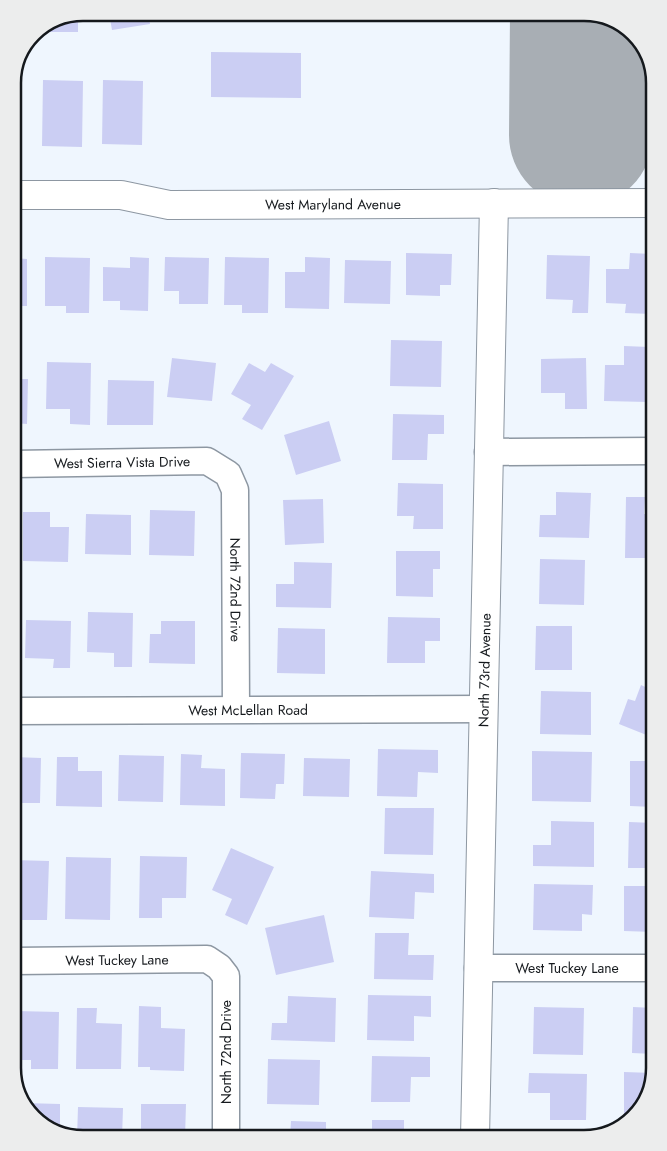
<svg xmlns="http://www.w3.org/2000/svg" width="667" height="1151" viewBox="0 0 667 1151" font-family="Jost,sans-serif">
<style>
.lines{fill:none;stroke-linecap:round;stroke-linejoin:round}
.runway{stroke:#a8aeb4;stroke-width:144}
.building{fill:#cbcef3}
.street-casing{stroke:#8d97a2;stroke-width:29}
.secondary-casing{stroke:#8d97a2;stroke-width:30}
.street{stroke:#fff;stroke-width:26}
.secondary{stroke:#fff;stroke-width:28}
.labels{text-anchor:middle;stroke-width:4;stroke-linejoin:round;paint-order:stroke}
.street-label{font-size:14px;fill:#15191d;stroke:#fff}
.rim{fill:none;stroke:#15191d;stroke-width:2.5}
</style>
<rect width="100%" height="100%" fill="#eff6fe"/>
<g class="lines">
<!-- runway -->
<path class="runway" d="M581,135L582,13"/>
</g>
<!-- building -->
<path class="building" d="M109,13H148L150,24L112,30Z
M78,15V32H37Z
M211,52L301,53V98L211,97Z
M650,69L655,84L654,91H650Z
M43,80L83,81L82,147L42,146Z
M103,80L143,81L142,145L102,144Z
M13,95H18L17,146H13Z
M406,253L452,254L451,285H440V296L406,295Z
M630,253L652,254L651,314L625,313L626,304L606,303V269H629Z
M547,255L590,256L588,313H572L573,300L546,299Z
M45,257L90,258L89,313H66V306H45Z
M130,257L149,258L148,311L120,310V301H103V267L130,268Z
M165,257L209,258L208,304H179V291H164Z
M225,257L269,258L268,313H242V305H224Z
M305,257L330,258L329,309L285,308V272H305Z
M13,258L27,259V306H13Z
M345,260L391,261L390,304L344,303Z
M391,340L442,341L441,387L390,386Z
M624,346L649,347L648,402L604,401L605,365H624Z
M172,358L216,363L212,401L167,397Z
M586,358L587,409H565V393H541V359Z
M47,362L91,363L90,425L70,424V409H46Z
M249,363L265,372L271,363L294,376L262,430L242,419L251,405L231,394Z
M13,379H28L27,424L13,423Z
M108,380L154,381L153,425H107Z
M393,414L444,415V434H428L427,460H392Z
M329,421L341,461L296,475L284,435Z
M398,483L443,484V529H413L414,516H397Z
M556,492L591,493L589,538L539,537L540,515H556Z
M626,497H645L644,514H654V558H625Z
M323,499L324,543L285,545L283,500Z
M150,510L195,511L194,556L149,555Z
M23,512H50V527H69L68,562L23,561Z
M86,514L131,515V555L85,554Z
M396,551H440V569H433V597L396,596Z
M540,559L585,560L584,605L539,604Z
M294,562L332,563L331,608L276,607V584H294Z
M88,612L133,613L132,667H114V653L87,652Z
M388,617L440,618V641H425V663H387Z
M26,620L71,621L70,668H53L54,659L25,658Z
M161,621H195V664L149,663L150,634H161Z
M536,626H572V670H535Z
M278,628L325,629V674L277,673Z
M641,685L654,691V738L619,724L628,699L635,701Z
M541,691L591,692V735L540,734Z
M378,749L438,750V773L418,772L417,797L377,796Z
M532,751L592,752L591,802L532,801Z
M241,753L285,754L284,784H276L275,799L240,798Z
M181,754L202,755L201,768L225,769V806L180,805Z
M119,755L164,756L163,802L118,801Z
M13,757L41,758L40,803H13Z
M57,757H78V771H102V807L56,806Z
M304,758L350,759L349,797L303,796Z
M630,761H654V807L630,806Z
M385,808H434L433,855L384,854Z
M551,821L594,822V867L533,866V845H551Z
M629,822L654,823V868H628Z
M231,848L274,867L247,925L225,915L232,899L212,890Z
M140,856L187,857L186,898H162V918H139Z
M66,857L111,858L110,920L65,919Z
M13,860L49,861L47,920H22V902L13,901Z
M371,871L434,874V893L415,892L414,919L369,917Z
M534,884L593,885L592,915L582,914V931L533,930Z
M624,886H654V932L624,931Z
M324,915L334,962L276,975L265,928Z
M375,933H409L408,955H434L433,980L374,979Z
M368,995L431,996V1017L414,1016V1041L367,1040Z
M288,996L336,998L335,1042L271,1040L272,1023H287Z
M139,1006L161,1007V1028L185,1029L184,1071L150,1070V1067H138Z
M534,1007L584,1008L583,1055L533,1054Z
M633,1007L654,1008V1054L632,1053Z
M77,1008H97L96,1023L122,1024L121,1069H76Z
M15,1011L59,1012L58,1069H31V1060H14Z
M372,1056L430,1057V1077H411L410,1102H371Z
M268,1059L320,1060L319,1105L267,1104Z
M624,1072L653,1073L643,1107L631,1116H624Z
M529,1073L587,1074L586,1120H550V1093H528Z
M24,1103L60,1104V1132L44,1127Z
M141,1104H186L185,1138H141Z
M78,1107L123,1108L122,1138H77Z
M372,1120H404V1138H372Z
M291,1121L326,1122V1138H290Z
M524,1134L576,1135V1138H524Z"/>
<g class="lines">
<defs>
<g id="street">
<path d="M488,452L654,451"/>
<path id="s1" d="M13,464L207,461L228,474L235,490L236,709"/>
<path id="s2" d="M13,711L483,709"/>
<path id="s3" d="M13,961L207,959L219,967L226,976V1138"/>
<path id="s4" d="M478,968H654"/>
</g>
<g id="secondary">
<path id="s5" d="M13,195H121L169,205L654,203"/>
<path id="s6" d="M475,1138L494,203"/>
</g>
</defs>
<!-- street casing -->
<use href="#street" class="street-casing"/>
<!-- secondary casing -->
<use href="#secondary" class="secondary-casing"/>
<!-- street -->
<use href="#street" class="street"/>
<!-- secondary -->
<use href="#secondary" class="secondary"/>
</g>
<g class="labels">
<!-- street labels -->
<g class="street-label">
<text dy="5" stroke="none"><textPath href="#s5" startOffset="321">West Maryland Avenue</textPath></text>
<text dy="5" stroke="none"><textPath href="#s1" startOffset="109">West Sierra Vista Drive</textPath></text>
<text dy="5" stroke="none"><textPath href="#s1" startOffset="336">North 72nd Drive</textPath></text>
<text dy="5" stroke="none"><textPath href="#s6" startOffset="468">North 73rd Avenue</textPath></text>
<text dy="5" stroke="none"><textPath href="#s2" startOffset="235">West McLellan Road</textPath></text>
<text dy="5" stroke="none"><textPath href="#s3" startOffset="104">West Tuckey Lane</textPath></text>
<text dy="5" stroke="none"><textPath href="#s4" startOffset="89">West Tuckey Lane</textPath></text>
<text transform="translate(226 1052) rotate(-90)" y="5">North 72nd Drive</text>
</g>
</g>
<!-- crop -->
<path d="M0 0H667V1151H0ZM83 21H584A62 62 0 0 1 646 83V1068A62 62 0 0 1 584 1130H83A62 62 0 0 1 21 1068V83A62 62 0 0 1 83 21Z" fill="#eceded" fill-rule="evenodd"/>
<path class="rim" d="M83 21H584A62 62 0 0 1 646 83V1068A62 62 0 0 1 584 1130H83A62 62 0 0 1 21 1068V83A62 62 0 0 1 83 21Z"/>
</svg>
